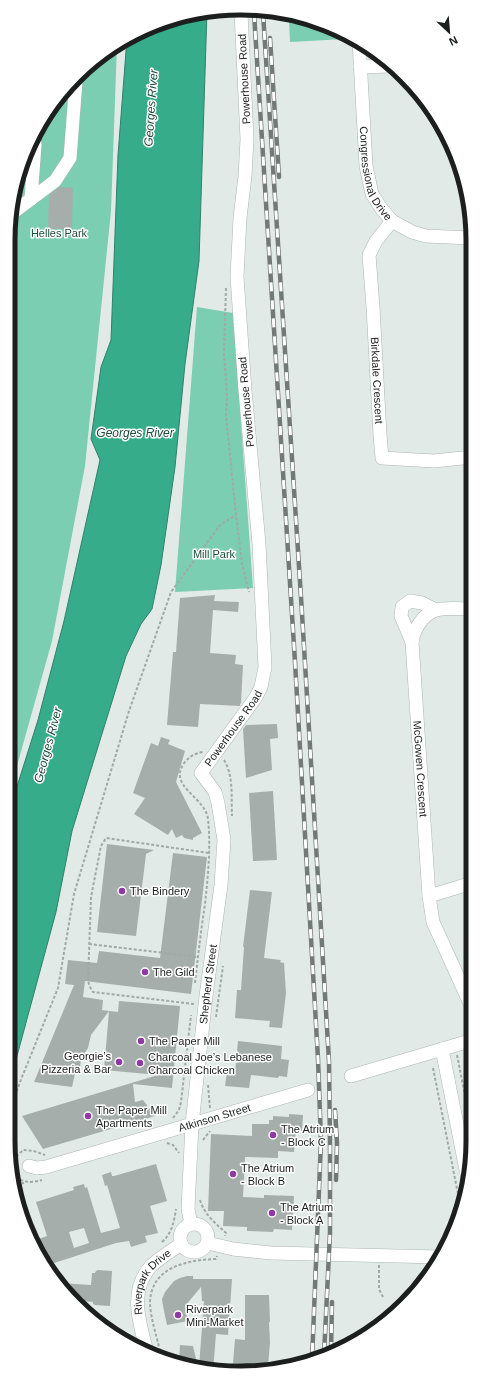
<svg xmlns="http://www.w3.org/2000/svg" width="481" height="1381" viewBox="0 0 481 1381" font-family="Helvetica,sans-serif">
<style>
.green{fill:#7bceb1}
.water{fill:#37ac8a;stroke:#2f826a}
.building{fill:#a6aeab;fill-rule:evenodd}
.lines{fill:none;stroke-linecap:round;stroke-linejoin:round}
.minor-casing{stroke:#aeb6b3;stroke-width:14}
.path{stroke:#a1a8a5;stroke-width:2;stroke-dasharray:3 2;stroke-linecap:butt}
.minor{stroke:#fff;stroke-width:13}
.rail-casing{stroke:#737976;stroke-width:4.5}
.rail{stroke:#fff;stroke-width:3;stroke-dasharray:9;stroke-linecap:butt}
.poi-dot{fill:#9039a5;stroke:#fff;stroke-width:1.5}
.labels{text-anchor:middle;stroke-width:3;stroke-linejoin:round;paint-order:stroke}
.street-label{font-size:11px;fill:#1c1f1e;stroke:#fff}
.park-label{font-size:11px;fill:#1d4d3e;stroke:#fff}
.poi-label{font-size:11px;fill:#1c1f1e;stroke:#fff;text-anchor:start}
.water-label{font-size:12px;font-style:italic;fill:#1b4a3b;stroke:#fff}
.rim{fill:none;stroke:#1c1f1e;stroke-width:5}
</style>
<rect width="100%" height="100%" fill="#e1eae6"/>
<!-- green -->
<path class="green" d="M306,18L345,34V39L290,42L289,19Z
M117,45L111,211L85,466L52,641L8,798V241L16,181L56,99Z
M197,307L233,313L253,588L175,592Z"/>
<!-- water -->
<path class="water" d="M207,11L199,261L185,364L175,467L161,565L152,609L141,624L126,656L72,831L56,912L11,1078L8,1084V815L38,720L64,621L100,460L91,439L101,367L111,340L118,155L127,38Z"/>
<!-- building -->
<path class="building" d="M60,187L73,188L72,229H48L49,195Z
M215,595L214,601L239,602L238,612L213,610L210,653L236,655L235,664L243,665L241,703L240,704V706L200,704L198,727L167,725L173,652H176L180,598Z
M277,724L278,738L270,739L272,770L246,778L243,729L246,725Z
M161,737L170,740L168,744L185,751L176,782L202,833L193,838V840L184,838L182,835L176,838L172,829L168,835L134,814L145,798L133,793L151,743L158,746Z
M273,791L277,860L253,861L249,793Z
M107,844L154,850L146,854L136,936L97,932Z
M173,853L207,857L191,994L85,981L83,997L103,1000L102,1010L109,1011L91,1035L88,1048L81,1059L80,1067L75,1074L72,1087L34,1082L74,985L65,984L68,960L97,963L99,951L160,958Z
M250,890L272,892L264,958L281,960L280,962L284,963L286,993L282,1028L269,1027L270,1021L235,1018L237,990H241L244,947H243Z
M119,1001L180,1006L172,1088L133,1084L135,1102L143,1100L155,1116L43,1149L22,1116L158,1075L104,1070L109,1011L118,1012Z
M238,1041L282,1046L281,1059L289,1060L287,1077L279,1076L278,1078L251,1075L249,1088L225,1086L227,1072L235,1073Z
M289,1114L303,1115L302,1131L296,1130L294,1152L278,1151V1158L245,1157L243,1197L264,1198V1195L294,1196L292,1230L274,1229L273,1232L247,1231V1227L223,1226L224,1211H208L211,1134L252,1136V1124H269V1120H273V1116L289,1117Z
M156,1164L167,1201L150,1206L158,1233L145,1236L147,1242L131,1247L129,1241L116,1243L48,1265L33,1241L47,1236L36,1202L74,1190L73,1187L84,1184L85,1188L87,1187L101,1233L120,1228L107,1185L105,1186L102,1175L111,1172L112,1176H114ZM84,1228L89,1243L74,1248L69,1232Z
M98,1270L112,1271L110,1306L95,1305L93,1304V1302L74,1300L66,1294L59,1283L91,1285L92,1273H95L96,1271Z
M187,1276H193V1279H232L228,1335L216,1334L213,1371L199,1367L204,1301H202L201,1287L185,1306L188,1321L167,1325L163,1306L162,1299L165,1292L174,1281L180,1278Z
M245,1295H269L270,1322H269L270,1342L268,1366L233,1363L235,1339L245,1340Z
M180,1345L193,1346L198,1367L179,1361Z"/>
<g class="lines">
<defs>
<g id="minor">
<path id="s1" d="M359,41L366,166L372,194L381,208L392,221L412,232L426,236L471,238"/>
<path d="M360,67L389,66"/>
<path d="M31,199L35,144"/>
<path d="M11,214L55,181L70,158L76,81"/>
<path id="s2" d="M392,221L376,241L369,255L373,307L380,435L382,458L434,461L472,457"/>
<path id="s3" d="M472,609C461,609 447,607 436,610C423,614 414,629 412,642L429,896L433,922L473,1010"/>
<path d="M412,642L401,616L402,607L410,601L422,603L436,610"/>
<path d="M429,896L472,883"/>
<path d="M442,1049L468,1180"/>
<path d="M351,1076L473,1040"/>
<path id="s4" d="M29,1166L37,1168L46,1167L308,1090"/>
<circle cx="194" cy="1238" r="14"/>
<path id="s5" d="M191,1224L188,1209L192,1124L206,996L221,885L224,840L218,803L215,792L201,773L256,697L261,687L265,667L259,544L245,390L237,277L240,218L245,176L247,139L241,12"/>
<path d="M208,1243L233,1249L271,1253L440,1257"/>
<path id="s6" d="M147,1352C140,1324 128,1291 151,1266C159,1258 171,1251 181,1244"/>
</g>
</defs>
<!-- minor casing -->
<use href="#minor" class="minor-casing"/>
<!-- path -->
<path class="path" d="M226,288L224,353L227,398L226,415L236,515L242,564L249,592
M224,760C234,776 231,798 232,816
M89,944L199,957
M195,983C198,956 201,930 205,904C208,876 211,847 208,819C205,796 166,786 185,762C190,756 196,753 203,752
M194,1004L93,992L90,987L88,981L91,897L101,846L106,838L209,853
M216,1017L223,966
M457,1055L473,1136
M433,1068L461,1209
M208,1085L210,1108
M8,1115L20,1082L58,988L74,894L129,711L171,592L220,525L236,515
M173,1118L179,1110L181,1102L191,1015
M203,1140L210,1131
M167,1143L173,1145L179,1153
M13,1166L16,1157L23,1150L34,1151L45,1155
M14,1172C20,1184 31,1183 42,1180
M17,1184L24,1183
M200,1200C204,1214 216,1224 226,1233L225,1236
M162,1242C172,1233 174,1222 176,1209
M379,1265V1289L383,1297
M161,1356C158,1340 151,1321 150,1304C150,1267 187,1260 216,1259L217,1256"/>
<!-- minor -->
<use href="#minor" class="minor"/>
<defs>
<path id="rail" d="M254,13L295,662L318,1059L321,1141L312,1360
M263,13L301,597L329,1061L330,1143V1233L324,1355
M270,38L279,177
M335,1110L337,1143L336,1180
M331,1351L332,1302"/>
</defs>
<!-- rail casing -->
<use href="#rail" class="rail-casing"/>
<!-- rail -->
<use href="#rail" class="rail"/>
</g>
<!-- markers -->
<g class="poi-dot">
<circle cx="122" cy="891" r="4"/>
<circle cx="145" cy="972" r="4"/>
<circle cx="141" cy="1041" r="4"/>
<circle cx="119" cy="1062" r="4"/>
<circle cx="140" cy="1063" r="4"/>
<circle cx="88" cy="1116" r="4"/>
<circle cx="273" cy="1135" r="4"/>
<circle cx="233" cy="1174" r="4"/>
<circle cx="272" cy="1213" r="4"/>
<circle cx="178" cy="1315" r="4"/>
</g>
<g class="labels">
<!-- street labels -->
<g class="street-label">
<text transform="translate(244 79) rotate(-93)" y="4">Powerhouse Road</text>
<text dy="4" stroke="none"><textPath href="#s1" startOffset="135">Congressional Drive</textPath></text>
<text dy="4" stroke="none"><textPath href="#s2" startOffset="167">Birkdale Crescent</textPath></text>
<text transform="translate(246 402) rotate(-95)" y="4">Powerhouse Road</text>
<text dy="4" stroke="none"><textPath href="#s5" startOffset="514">Powerhouse Road</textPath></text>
<text dy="4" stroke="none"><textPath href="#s3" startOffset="205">McGowen Crescent</textPath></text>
<text dy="4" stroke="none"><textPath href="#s5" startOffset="241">Shepherd Street</textPath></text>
<text dy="4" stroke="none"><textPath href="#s4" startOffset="193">Atkinson Street</textPath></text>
<text dy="4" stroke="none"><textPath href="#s6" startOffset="76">Riverpark Drive</textPath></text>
</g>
<!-- park labels -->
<g class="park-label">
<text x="59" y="237">Helles Park</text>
<text x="214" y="558">Mill Park</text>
</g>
<!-- poi labels -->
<g class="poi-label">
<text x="130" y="895">The Bindery</text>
<text x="153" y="976">The Gild</text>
<text x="149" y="1045">The Paper Mill</text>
<text x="111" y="1060" text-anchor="end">Georgie’s<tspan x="111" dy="13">Pizzeria &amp; Bar</tspan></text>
<text x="148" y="1061">Charcoal Joe’s Lebanese<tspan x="148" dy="13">Charcoal Chicken</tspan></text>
<text x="96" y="1114">The Paper Mill<tspan x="96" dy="13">Apartments</tspan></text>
<text x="281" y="1133">The Atrium<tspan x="281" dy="13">- Block C</tspan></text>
<text x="241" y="1172">The Atrium<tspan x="241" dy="13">- Block B</tspan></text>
<text x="280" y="1211">The Atrium<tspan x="280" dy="13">- Block A</tspan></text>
<text x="186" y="1313">Riverpark<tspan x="186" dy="13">Mini-Market</tspan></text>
</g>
<!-- water labels -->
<g class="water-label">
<text transform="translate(151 108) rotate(-86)" y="4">Georges River</text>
<text x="135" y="437">Georges River</text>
<text transform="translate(48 745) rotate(-75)" y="4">Georges River</text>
</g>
</g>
<!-- crop -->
<path d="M0 0H481V1381H0ZM240 15H241A225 225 0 0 1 466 240V1141A225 225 0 0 1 241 1366H240A225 225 0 0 1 15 1141V240A225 225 0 0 1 240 15Z" fill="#fff" fill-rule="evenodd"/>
<path class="rim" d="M240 15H241A225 225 0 0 1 466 240V1141A225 225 0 0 1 241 1366H240A225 225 0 0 1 15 1141V240A225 225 0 0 1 240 15Z"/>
<!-- north arrow -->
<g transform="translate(449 32) rotate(154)" stroke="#ffffff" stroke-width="3" paint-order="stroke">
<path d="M0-3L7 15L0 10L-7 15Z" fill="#1c1f1e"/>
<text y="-6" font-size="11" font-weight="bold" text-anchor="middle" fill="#1c1f1e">N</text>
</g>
</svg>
